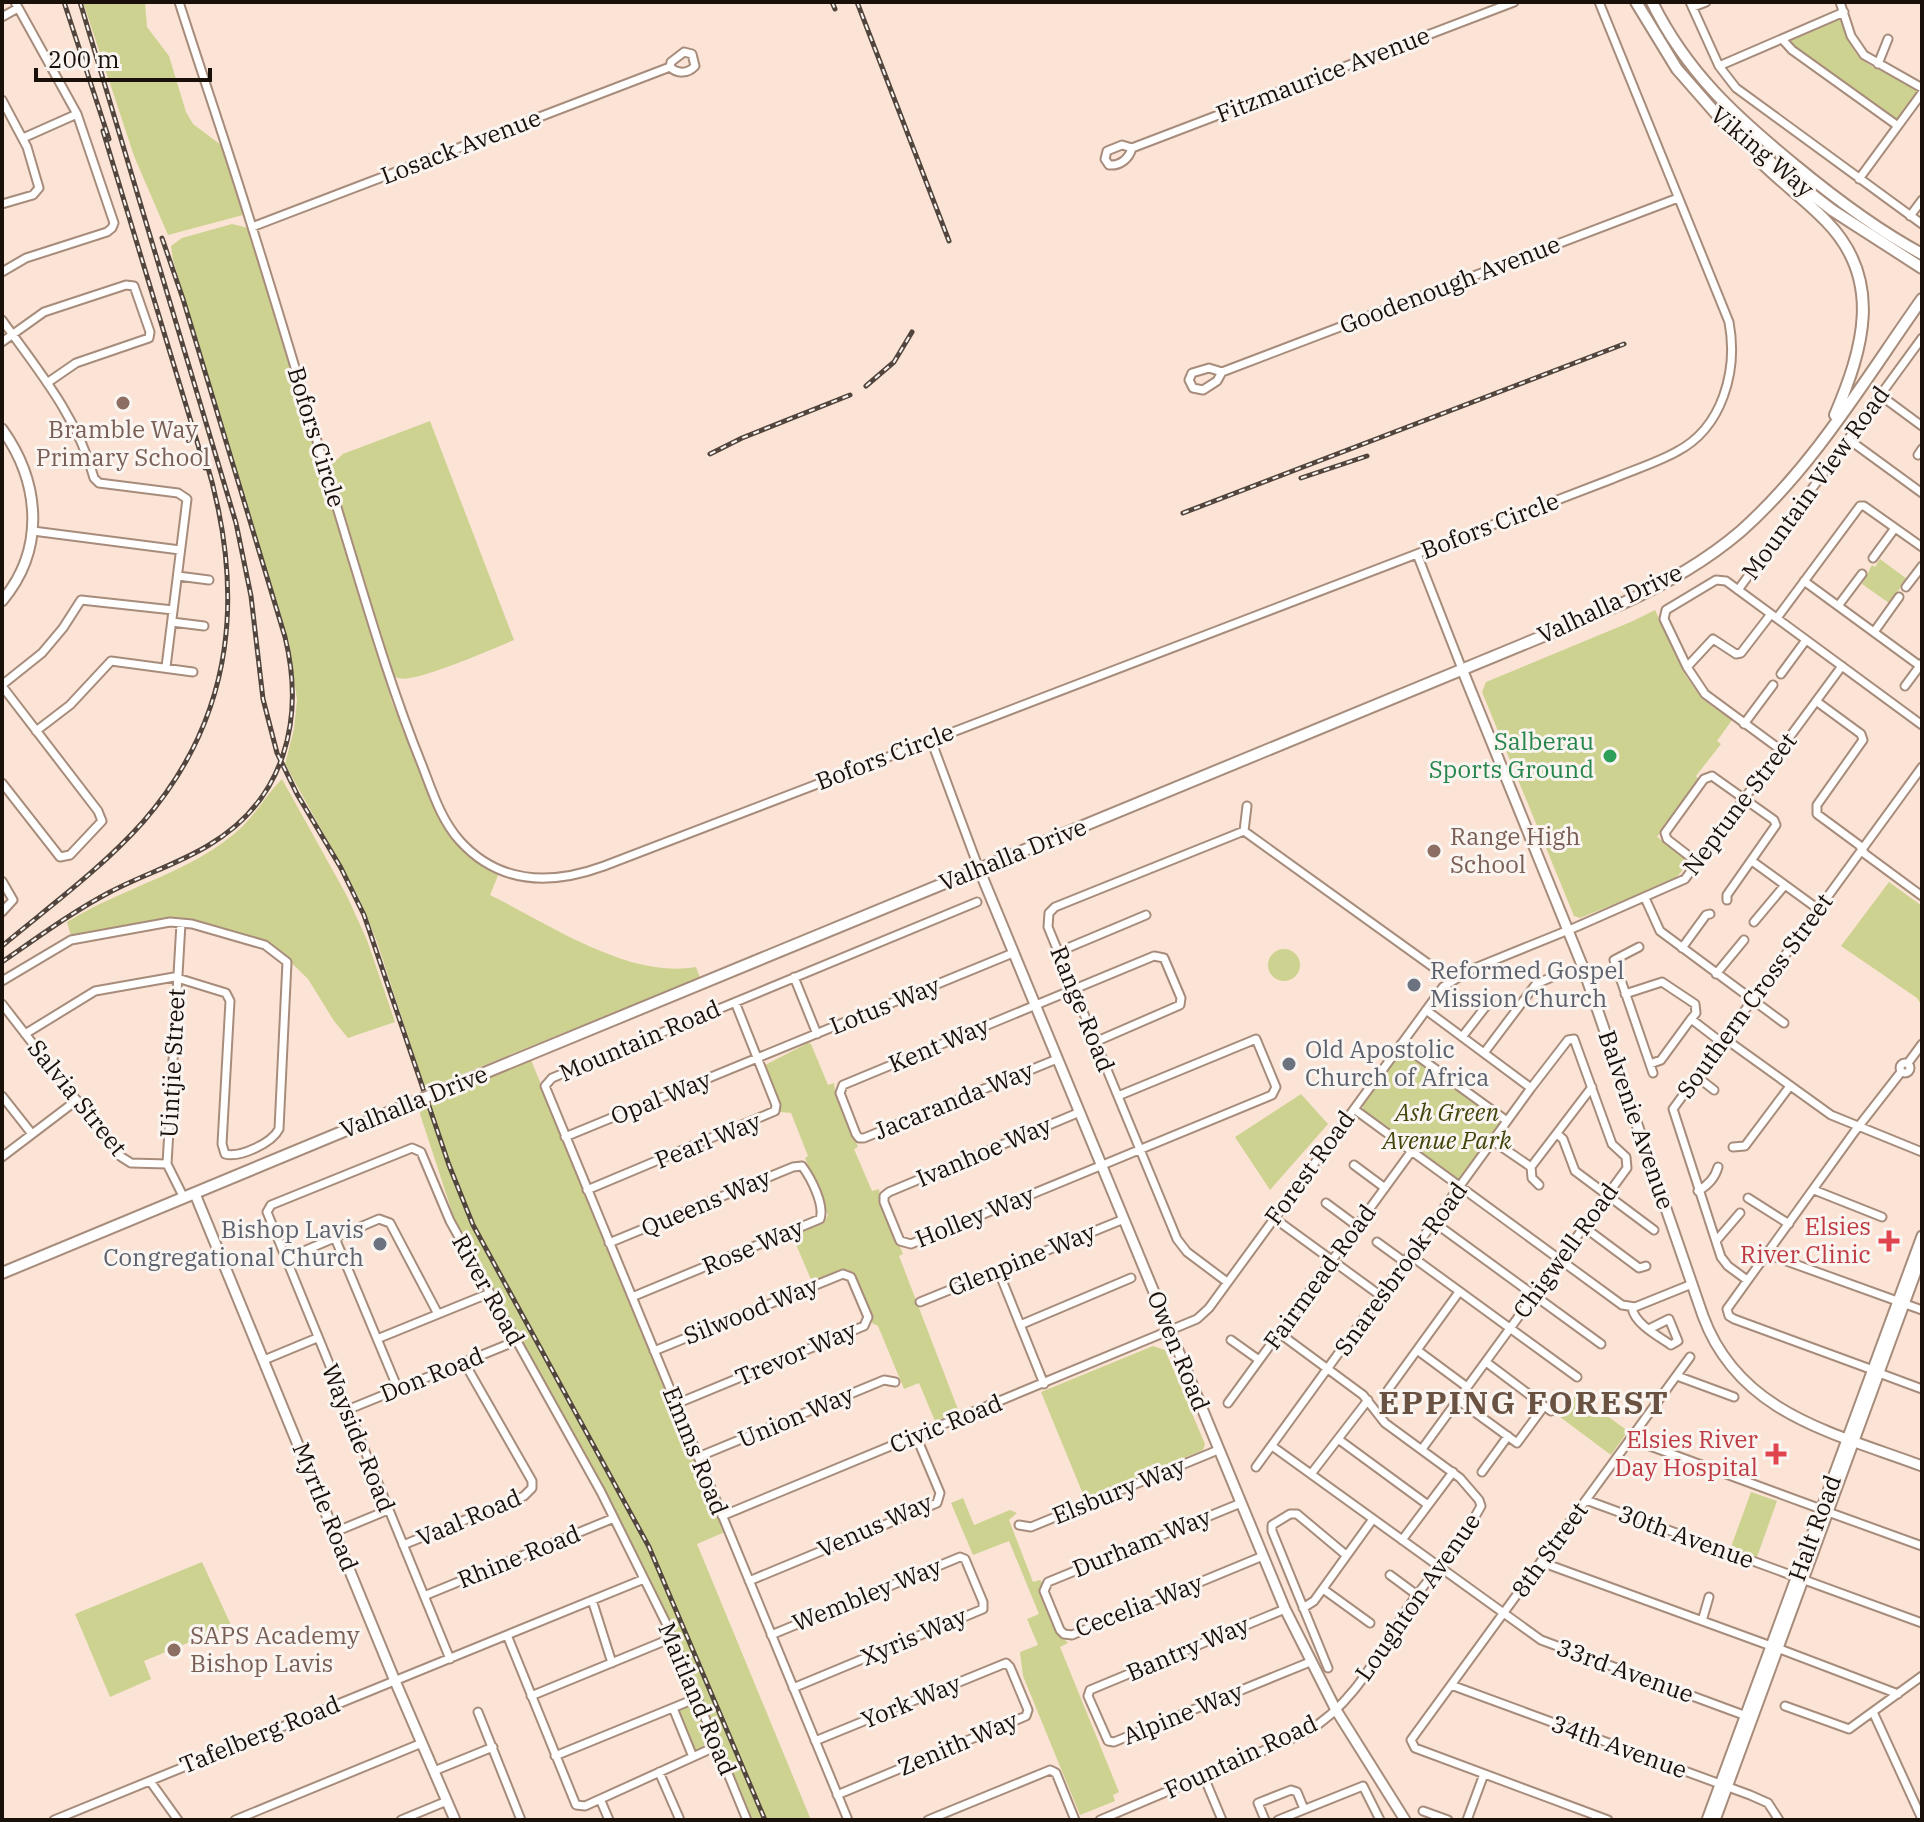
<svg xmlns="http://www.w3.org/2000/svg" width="1924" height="1822" viewBox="0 0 1924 1822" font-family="'IBM Plex Serif',serif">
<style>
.green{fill:#cdd291}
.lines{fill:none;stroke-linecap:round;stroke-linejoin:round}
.minor-casing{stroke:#a78c7b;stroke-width:11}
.tertiary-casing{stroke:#a78c7b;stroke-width:13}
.secondary-casing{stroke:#a78c7b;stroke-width:14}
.minor{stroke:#fff;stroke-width:7}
.tertiary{stroke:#fff;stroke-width:9}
.secondary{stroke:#fff;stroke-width:10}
.rail-casing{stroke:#52453d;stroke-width:5}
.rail{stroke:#fbf5f1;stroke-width:2;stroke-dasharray:6;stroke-linecap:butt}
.secondary-bridge-casing{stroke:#a78c7b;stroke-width:14;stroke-linecap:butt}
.secondary-bridge{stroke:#fff;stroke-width:10}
.education-dot{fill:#8d6e63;stroke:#fbf5f1;stroke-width:3}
.leisure-dot{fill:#2e9e5b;stroke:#fbf5f1;stroke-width:3}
.worship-dot{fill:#6b7280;stroke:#fbf5f1;stroke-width:3}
.health-dot{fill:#e0444e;stroke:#fbf5f1;stroke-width:3}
.labels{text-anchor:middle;stroke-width:6;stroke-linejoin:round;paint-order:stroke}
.street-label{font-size:24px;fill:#1a100a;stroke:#fbf5f1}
.education-label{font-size:24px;fill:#785e54;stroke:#fbf5f1;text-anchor:start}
.leisure-label{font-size:24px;fill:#27864d;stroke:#fbf5f1;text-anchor:end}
.worship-label{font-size:24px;fill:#5b616d;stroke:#fbf5f1;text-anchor:start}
.park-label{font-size:24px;font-style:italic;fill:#42440b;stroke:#fbf5f1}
.health-label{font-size:24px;fill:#be3a42;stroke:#fbf5f1;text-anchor:end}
.district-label{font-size:32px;font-weight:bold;letter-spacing:2px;fill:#6a5242;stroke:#fbf5f1}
</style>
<rect width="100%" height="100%" fill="#fbe4d5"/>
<!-- green -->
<path class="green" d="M83,2H145L147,27L169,56L186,112L193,124L221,145L243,215L168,235L134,156Z
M1839,18C1850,29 1848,46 1860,58C1877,73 1902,76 1917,91V95L1898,120H1893L1792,48L1790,44L1794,36Z
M232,224L248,228L392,702L446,830L476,860L499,873L490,895C549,924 628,979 696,967L700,978L425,1089L377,942L359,898L285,764L294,729L297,700L289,643L173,260L171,246L182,238Z
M430,421L514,640C494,648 414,684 398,678C393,676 392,672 390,668L331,477V465L343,454Z
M1880,559L1907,579L1889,603L1862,584L1872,565L1875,567Z
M1655,610L1686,676L1702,699L1732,720L1717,741L1721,744L1696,776L1698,779L1657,837L1686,859L1687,865L1674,880L1580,918L1574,916L1482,692L1486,682L1633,621Z
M282,779L347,896L367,940L395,1022L348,1038L334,1021L308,979L271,943L186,920L163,921L71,936L67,922C123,887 194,872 242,827C257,812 267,794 282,779Z
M1889,882L1922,906V1002L1920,1003L1917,998L1841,946Z
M1268 965a16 16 0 1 1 32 0a16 16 0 1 1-32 0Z
M808,1043L811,1044L828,1085L834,1083L835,1091L858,1147L854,1149L872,1191L879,1189L880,1200L903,1254L899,1256L959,1412L935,1421L919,1383L904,1389L878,1326L872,1323L853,1272L846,1269L812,1282L792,1235L825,1221L828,1215L805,1158L808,1156L791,1113L780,1112L763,1066Z
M1405,1052L1500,1120L1501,1125L1462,1179H1455L1363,1112V1105L1400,1054Z
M531,1060L725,1532L697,1544L811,1820H752L676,1635L603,1486L455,1221L420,1114L421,1107Z
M1301,1094L1328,1124L1270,1190L1235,1137Z
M1153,1346L1165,1350L1205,1444L1203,1450L1085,1499L1041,1392Z
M1577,1394L1628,1431L1611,1455L1560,1417Z
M1751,1492L1777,1501L1757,1557L1731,1547Z
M963,1498L974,1525L1010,1510L1017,1513L1009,1520L1033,1582L1040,1580L1043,1583C1039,1599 1056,1632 1068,1643L1060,1647L1119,1792L1113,1795L1115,1801L1080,1815L1023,1676L1020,1652L1038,1645L1027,1619L1039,1614L1009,1541L973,1555L951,1503Z
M202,1562L231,1625L144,1661L151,1679L110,1697L75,1614Z
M691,1704L697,1706L711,1742L710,1746L695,1753L676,1710Z"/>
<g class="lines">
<defs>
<path id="minor" d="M179,2C203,77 229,152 252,227C288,341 321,456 356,570C376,636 396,701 422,765C432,791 441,820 460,841C500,885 552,885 604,866L1612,479C1633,470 1656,463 1676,452C1723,428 1738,370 1729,322L1599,2
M1690,2L1719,66L1736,88L1922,224
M1840,2L1851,36L1864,55L1922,88
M1693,7L1706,2
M2,17L18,8
M1782,39L1792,50L1898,126
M684,52L692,54L695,66C688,74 677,74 670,67L671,62Z
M1878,64L1888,39
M1719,66L1844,12
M2,100L27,147L39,188L33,195L2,204
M23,138L77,114
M1122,145L1132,148C1129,159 1120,166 1109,165L1105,159L1107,151Z
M1132,148L1514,2
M1859,179L1922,93
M1910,216L1922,200
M252,227L670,67
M2,272L26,258L107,232L112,228L114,223L77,114L15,2
M2,320C38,370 78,418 94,478L99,483L178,493L187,499L166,667
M2,342L44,312L126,285L134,286L150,332L149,338L76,363L47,383
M1209,368L1222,372L1217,381L1203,390L1193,388L1189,380L1192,373Z
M1222,372L1678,198
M1880,395L1922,426
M1848,439L1922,493
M1918,455L1922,449
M33,531L180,550
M1417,554L1462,669
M1873,558L1895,528
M178,576L209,580
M1804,581L1920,666
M1906,587L1922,566
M1738,590L1922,338
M1838,606L1862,574
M1777,618L1860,506H1864L1922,547
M172,622L204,626
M1874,632L1899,597
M1687,667L1713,639L1736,654L1741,653L1771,614
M1781,674L1806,640
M2,685L42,653L63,628L81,600L173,610
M2,686L98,811L102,821L70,855L60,857L2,783
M1905,686L1922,663
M1816,701L1861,734L1863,740L1817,805V814L1859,845L1865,854L1922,896
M1744,724L1773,685
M36,731L70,705L111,661L193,672
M931,740L979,869
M1781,750L1705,694L1687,667L1664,619L1666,610L1716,580L1726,581L1922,725
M1244,831L1247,806
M1752,861L1818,909
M1698,863L1667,839L1665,833L1704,779L1712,776L1774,820L1776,825L1727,895V900
M2,881L13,900L2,912
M1645,898L1660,931L1784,1023
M1754,922L1785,885
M181,923L167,1164L184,1198
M1639,947L1614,960L1653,1073
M1682,948L1706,915L1710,914
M1058,952L1146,915
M1716,974L1744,940
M794,977L817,1034
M2,981L71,940L170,922L192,924L265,945L287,962L279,1129C272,1143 240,1158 225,1154L222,1144L230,1001L226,993L174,977L95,991L25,1034
M1625,994L1662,982L1695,1004L1696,1013L1691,1019
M2,1004L120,1156L131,1163L167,1164
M1426,1010L1531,1088
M1462,1037L1490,1001
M1724,1038L1831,1115L1922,1152
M1401,1044L1507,1121
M1484,1053L1536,984L1559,974
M1057,1059L864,1138H859L856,1134L840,1093L843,1085L1154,956L1164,958L1181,998L1180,1005L1095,1042
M1900 1068a5 5 0 1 1 10 0a5 5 0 1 1-10 0Z
M1908,1063L1922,1044
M1650,1064L1661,1060L1691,1019L1721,1042
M1696,1076L1714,1090
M2,1096L32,1134
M1354,1109L1622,1305L1635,1307L1692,1284
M1080,1112L889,1192L884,1196V1202L900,1241L911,1244L1272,1095L1276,1087L1256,1039L1118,1096
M1557,1134L1563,1139L1575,1171L1654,1230
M565,1137L1013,953
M1493,1141L1531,1167
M1733,1147L1745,1146L1790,1086
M2,1157L77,1100
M1354,1165L1385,1188
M1539,1185L1532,1178L1531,1167L1592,1087
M587,1190L775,1111L776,1105L735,1002
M1814,1190L1882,1217
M1698,1191C1707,1186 1715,1178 1718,1167
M1748,1198L1789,1224
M1326,1203L1357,1226
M1274,1218L1381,1296
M1435,1223L1601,1344
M1584,1227L1639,1268L1646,1266
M335,1238L398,1389
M1716,1241L1740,1213
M1377,1242L1406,1263
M609,1243L793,1167L802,1166C811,1178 825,1205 820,1219L632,1297
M1767,1254L1922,1310
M1411,1256L1577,1377
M285,1259L379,1219L390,1223L438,1314
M998,1270L1044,1384
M1747,1280L1728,1266L1721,1257L1673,1109L1922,767
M1227,1282L1187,1252L1177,1239L1048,927L1049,913L1055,907L1244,831L1451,980
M920,1302L1124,1219
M1632,1308C1635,1324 1658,1336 1671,1345L1678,1341L1669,1319L1649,1329
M1020,1325L1131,1278
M377,1339L490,1293
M1231,1340L1259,1360
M1417,1350L1467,1387
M654,1351L843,1274L851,1277L868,1317L864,1326L676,1404
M264,1360L317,1338
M1486,1362L1551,1411
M1873,1370L1734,1319L1729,1316L1727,1309L1855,1131L1901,1072
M1879,1373L1922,1389
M1677,1376L1734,1397
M1388,1390L1459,1292
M1458,1400L1517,1443L1542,1409V1403
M1228,1403L1411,1152
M347,1410L516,1341
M1338,1439L1428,1505
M1631,1439L1821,1509
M1272,1446L1541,1640L1749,1717
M698,1457L884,1380L895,1382
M1256,1467L1531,1088L1568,1040L1574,1039L1612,1144L1626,1157L1627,1168L1422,1449
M1482,1472L1508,1436
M1311,1474L1368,1400
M1586,1500L1922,1623
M1241,1503L1048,1582L1044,1591L1060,1630L1064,1634L1072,1635L1263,1556
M1828,1512L1922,1546
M722,1516L1197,1319L1209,1308L1443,987L1470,970L1576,927L1685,879L1842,666
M1019,1525L1031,1527L1218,1450
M335,1532L388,1510
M1402,1540L1453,1472
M403,1545L524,1496L532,1488V1481L464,1362
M1541,1562L1771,1646
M1390,1575L1417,1595
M749,1581L937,1503L940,1493L916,1436
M1323,1589L1370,1623
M424,1596L614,1518
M592,1600L612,1663
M1303,1608L1314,1601L1373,1519
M1285,1609L1090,1690L1088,1696L1108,1741L1114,1742L1310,1662
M1702,1621L1709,1597
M507,1635L576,1805L585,1806L717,1746
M771,1635L960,1557L965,1559L983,1602V1609L793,1688
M1777,1648L1898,1694
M450,1659L267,1212L271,1205L412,1148L421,1152L450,1221L601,1492L667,1625L747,1820
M1328,1668L1272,1531V1525L1290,1514H1297L1346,1555
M1451,1685L1750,1795L1768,1803L1779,1820
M531,1696L672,1638
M1785,1706L1849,1729L1922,1676
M673,1708L693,1757
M478,1712L521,1820
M1873,1712L1922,1819
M815,1741L1006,1663L1010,1667L1028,1710L1026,1716L837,1795
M555,1756L697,1698
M434,1771L493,1747
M659,1772L680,1820
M1204,1777L1222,1820
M150,1781L178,1820
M600,1799L609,1820
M1423,1811L1448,1820
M54,1820L644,1579
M235,1820L422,1743
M401,1820L447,1801
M848,1820L545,1086L552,1078L977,902
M928,1820L1050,1770L1056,1773L1075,1820
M1100,1820L1305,1733C1361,1700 1381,1645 1416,1596C1438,1567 1464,1538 1481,1506L1479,1500L1460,1478L1385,1423L1363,1395L1279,1333
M1265,1820L1258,1803L1291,1790L1297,1792L1304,1809
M1278,1820L1363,1786L1380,1820
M1467,1820L1484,1774
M1608,1820L1415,1748L1411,1740L1690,1357"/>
<path id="tertiary" d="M2,429C40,482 46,549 2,601
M1462,669L1582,965L1703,1316C1739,1414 1834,1433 1922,1466
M979,869L1285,1609L1336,1710L1405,1820
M195,1194L395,1681L455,1820
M1707,1820L1922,1236
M1715,1820L1922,1255"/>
<path id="secondary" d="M1636,2L1677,69L1733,133L1832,210L1922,268
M1652,2C1687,73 1736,117 1796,166C1836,199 1877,230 1922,254
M1762,163C1782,183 1806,200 1826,221C1884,280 1863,349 1835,415
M482,1074L1621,604C1664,585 1706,561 1741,531C1814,466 1866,378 1922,299
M2,1273L419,1100"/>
</defs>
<!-- minor casing -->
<use href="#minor" class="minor-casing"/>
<!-- tertiary casing -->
<use href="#tertiary" class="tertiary-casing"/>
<!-- secondary casing -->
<use href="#secondary" class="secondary-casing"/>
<!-- minor -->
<use href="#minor" class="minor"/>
<!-- tertiary -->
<use href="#tertiary" class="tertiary"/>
<!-- secondary -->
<use href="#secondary" class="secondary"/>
<defs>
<path id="rail" d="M64,2L109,139
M80,2L236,523L251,596L263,699L277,753L297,794L341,868L364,915L449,1165L473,1225L649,1547L765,1820
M832,2L835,9
M857,2L949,241
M103,131L205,468
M866,386L894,362L912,332
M710,454L742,438L850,395
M1301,478L1367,456
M1183,513L1624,344
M2,946C50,906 102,868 143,822C237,714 245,589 205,457
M2,962C37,938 72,912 110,892C142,875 178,864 209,845C285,800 305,719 285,637L183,299L162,238"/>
</defs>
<!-- rail casing -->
<use href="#rail" class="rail-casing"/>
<!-- rail -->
<use href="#rail" class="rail"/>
<defs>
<path id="secondary-bridge" d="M419,1100L482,1074"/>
</defs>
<!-- secondary-bridge casing -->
<use href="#secondary-bridge" class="secondary-bridge-casing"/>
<!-- secondary-bridge -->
<use href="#secondary-bridge" class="secondary-bridge"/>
</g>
<!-- markers -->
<g class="education-dot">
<circle cx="123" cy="403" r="8"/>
<circle cx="1434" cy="851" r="8"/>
<circle cx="174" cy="1650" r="8"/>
</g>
<circle class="leisure-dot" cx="1610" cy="756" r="8"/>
<g class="worship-dot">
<circle cx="1414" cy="985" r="8"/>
<circle cx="1289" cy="1064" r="8"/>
<circle cx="380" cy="1244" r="8"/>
</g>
<g class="health-dot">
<path d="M1885 1229h8v8h8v8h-8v8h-8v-8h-8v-8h8z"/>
<path d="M1772 1442h8v8h8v8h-8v8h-8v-8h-8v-8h8z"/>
</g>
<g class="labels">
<!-- street labels -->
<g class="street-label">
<text transform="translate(1323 75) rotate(-21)" y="8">Fitzmaurice Avenue</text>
<text transform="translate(461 147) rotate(-21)" y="8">Losack Avenue</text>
<text transform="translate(1762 152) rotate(40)" y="8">Viking Way</text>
<text transform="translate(1450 285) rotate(-21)" y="8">Goodenough Avenue</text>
<text transform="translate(316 437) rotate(73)" y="8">Bofors Circle</text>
<text transform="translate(1816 483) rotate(-54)" y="8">Mountain View Road</text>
<text transform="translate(1490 526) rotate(-21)" y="8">Bofors Circle</text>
<text transform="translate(1610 604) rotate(-25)" y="8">Valhalla Drive</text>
<text transform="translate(885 757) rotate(-21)" y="8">Bofors Circle</text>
<text transform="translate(1740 804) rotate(-53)" y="8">Neptune Street</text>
<text transform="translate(1013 855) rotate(-22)" y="8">Valhalla Drive</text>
<text transform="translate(1755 996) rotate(-54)" y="8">Southern Cross Street</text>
<text transform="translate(885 1006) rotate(-22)" y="8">Lotus Way</text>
<text transform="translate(1082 1009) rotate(68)" y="8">Range Road</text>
<text transform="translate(640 1041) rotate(-23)" y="8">Mountain Road</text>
<text transform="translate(939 1045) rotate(-23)" y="8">Kent Way</text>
<text transform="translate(173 1063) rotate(-87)" y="8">Uintjie Street</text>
<text transform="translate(77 1098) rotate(51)" y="8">Salvia Street</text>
<text transform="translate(661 1098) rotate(-22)" y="8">Opal Way</text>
<text transform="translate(954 1101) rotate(-22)" y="8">Jacaranda Way</text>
<text transform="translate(414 1102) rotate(-22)" y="8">Valhalla Drive</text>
<text transform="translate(1636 1120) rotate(71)" y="8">Balvenie Avenue</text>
<text transform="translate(708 1141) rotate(-22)" y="8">Pearl Way</text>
<text transform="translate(984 1152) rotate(-23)" y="8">Ivanhoe Way</text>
<text transform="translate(1310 1168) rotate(-54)" y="8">Forest Road</text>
<text transform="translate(706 1203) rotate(-23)" y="8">Queens Way</text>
<text transform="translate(975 1217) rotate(-22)" y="8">Holley Way</text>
<text transform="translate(753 1247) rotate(-23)" y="8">Rose Way</text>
<text transform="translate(1566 1251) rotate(-54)" y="8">Chigwell Road</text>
<text transform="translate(1022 1260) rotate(-22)" y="8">Glenpine Way</text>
<text transform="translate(1401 1269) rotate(-54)" y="8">Snaresbrook Road</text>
<text transform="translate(1320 1277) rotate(-54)" y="8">Fairmead Road</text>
<text transform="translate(488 1290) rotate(61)" y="8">River Road</text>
<text transform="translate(751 1311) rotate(-22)" y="8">Silwood Way</text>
<text transform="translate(1178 1351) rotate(68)" y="8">Owen Road</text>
<text transform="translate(796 1354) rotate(-23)" y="8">Trevor Way</text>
<text transform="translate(432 1375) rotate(-22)" y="8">Don Road</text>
<text transform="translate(796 1417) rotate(-23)" y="8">Union Way</text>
<text transform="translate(946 1424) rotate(-22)" y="8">Civic Road</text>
<text transform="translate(358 1438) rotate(68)" y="8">Wayside Road</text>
<text transform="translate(695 1451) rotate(68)" y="8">Emms Road</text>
<text transform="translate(1119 1491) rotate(-22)" y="8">Elsbury Way</text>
<text transform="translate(325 1507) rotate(68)" y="8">Myrtle Road</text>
<text transform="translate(469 1518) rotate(-23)" y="8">Vaal Road</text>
<text transform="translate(875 1526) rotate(-24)" y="8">Venus Way</text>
<text transform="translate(1815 1528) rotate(-70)" y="8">Halt Road</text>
<text transform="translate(1686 1537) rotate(20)" y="8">30th Avenue</text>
<text transform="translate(1142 1543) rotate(-22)" y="8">Durham Way</text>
<text transform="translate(1550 1550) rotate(-54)" y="8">8th Street</text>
<text transform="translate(519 1557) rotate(-22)" y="8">Rhine Road</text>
<text transform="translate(867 1595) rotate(-22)" y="8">Wembley Way</text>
<text transform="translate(1418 1597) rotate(-55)" y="8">Loughton Avenue</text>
<text transform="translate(1139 1606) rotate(-21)" y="8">Cecelia Way</text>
<text transform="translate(914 1637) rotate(-23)" y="8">Xyris Way</text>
<text transform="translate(1188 1649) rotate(-23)" y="8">Bantry Way</text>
<text transform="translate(1625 1671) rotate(20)" y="8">33rd Avenue</text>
<text transform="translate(697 1699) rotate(67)" y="8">Maitland Road</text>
<text transform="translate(911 1702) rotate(-22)" y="8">York Way</text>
<text transform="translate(1183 1714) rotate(-22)" y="8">Alpine Way</text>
<text transform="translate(260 1735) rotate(-22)" y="8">Tafelberg Road</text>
<text transform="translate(958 1744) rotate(-23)" y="8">Zenith Way</text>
<text transform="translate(1619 1747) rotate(20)" y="8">34th Avenue</text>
<text transform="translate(1241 1757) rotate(-25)" y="8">Fountain Road</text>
</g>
<!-- education labels -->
<g class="education-label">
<text x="123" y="438" text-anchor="middle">Bramble Way<tspan x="123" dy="28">Primary School</tspan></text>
<text x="1450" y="845">Range High<tspan x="1450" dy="28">School</tspan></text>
<text x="190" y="1644">SAPS Academy<tspan x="190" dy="28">Bishop Lavis</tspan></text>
</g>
<!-- leisure labels -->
<g class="leisure-label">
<text x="1594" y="750">Salberau<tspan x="1594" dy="28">Sports Ground</tspan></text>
</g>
<!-- worship labels -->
<g class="worship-label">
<text x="1430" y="979">Reformed Gospel<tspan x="1430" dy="28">Mission Church</tspan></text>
<text x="1305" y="1058">Old Apostolic<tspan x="1305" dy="28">Church of Africa</tspan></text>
<text x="364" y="1238" text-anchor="end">Bishop Lavis<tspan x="364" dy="28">Congregational Church</tspan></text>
</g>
<!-- park labels -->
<g class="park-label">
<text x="1447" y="1121">Ash Green<tspan x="1447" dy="28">Avenue Park</tspan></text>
</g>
<!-- health labels -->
<g class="health-label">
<text x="1871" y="1235">Elsies<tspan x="1871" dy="28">River Clinic</tspan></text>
<text x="1758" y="1448">Elsies River<tspan x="1758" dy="28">Day Hospital</tspan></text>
</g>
<!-- district labels -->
<g class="district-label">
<text x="1524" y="1414">EPPING FOREST</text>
</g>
</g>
<!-- border -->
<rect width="1924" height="1822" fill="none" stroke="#1a100a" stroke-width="8"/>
<!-- scale -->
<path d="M36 68v12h174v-12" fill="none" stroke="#1a100a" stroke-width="4"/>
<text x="48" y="68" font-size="24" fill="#1a100a" stroke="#fbf5f1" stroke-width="6" paint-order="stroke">200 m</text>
</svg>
